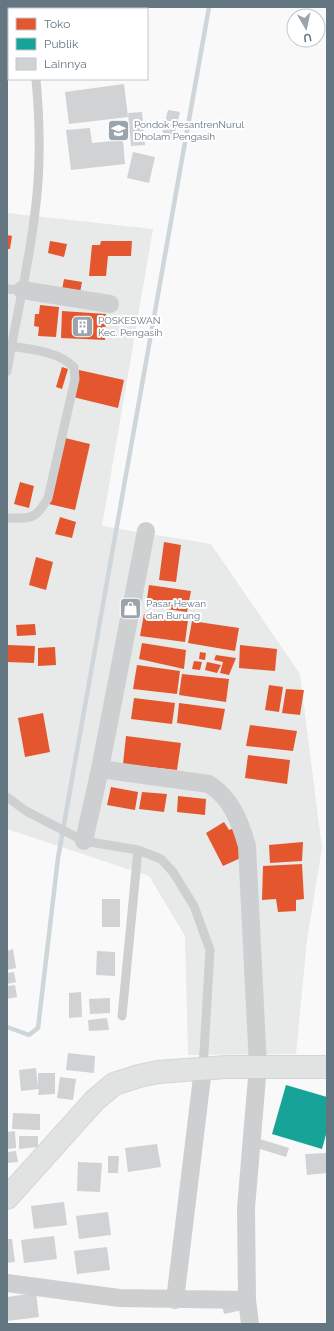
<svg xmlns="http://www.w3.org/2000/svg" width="334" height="1331" viewBox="0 0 334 1331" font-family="Raleway,sans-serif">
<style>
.built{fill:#e8e9e9}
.shops{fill:#e4572e}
.public{fill:#17a398}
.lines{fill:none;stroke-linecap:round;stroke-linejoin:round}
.stream{stroke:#ced6d9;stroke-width:4.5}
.building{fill:#d0d2d3}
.secondary-casing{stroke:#d5d6d7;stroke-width:24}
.lane{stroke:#cecfd0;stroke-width:9}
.street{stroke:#cecfd0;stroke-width:18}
.secondary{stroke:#e1e2e2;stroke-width:22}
.labels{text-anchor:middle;stroke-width:4;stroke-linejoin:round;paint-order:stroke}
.poi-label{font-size:10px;fill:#657683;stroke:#fff;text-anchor:start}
</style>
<rect width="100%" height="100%" fill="#f9f9f9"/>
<!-- built -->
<path class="built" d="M7,213L153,229L102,526L211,544L300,674L322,848L307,940L296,1054L188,1055L185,936L149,876L7,829Z"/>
<!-- shops -->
<path class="shops" d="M7,235L12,236L10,249H7Z
M50,241L67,244L64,257L48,253Z
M101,241H132L131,256H108L106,276H89L92,245H100Z
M64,279L82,282L80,293L62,290Z
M40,305L59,307L56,337L38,336L39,327L34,326L35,314H39Z
M62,311L106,314L105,340L61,338Z
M62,367L68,369L62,389L56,387Z
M79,370L124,380L118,408L73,397Z
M65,438L90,444L75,510L49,504Z
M20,482L34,486L29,508L14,504Z
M60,517L76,522L72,538L55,534Z
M164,542L181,545L176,582L159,580Z
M36,557L53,562L46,590L29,585Z
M149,585L191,591L187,612L146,606Z
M144,614L188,620L185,642L140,636Z
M192,621L239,628L235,651L188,643Z
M35,624L36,635L17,636L16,625Z
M142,643L186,650L184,669L139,659Z
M7,645L35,646L34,663L7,662Z
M240,645L277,649L275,671L239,668Z
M55,647L56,665L38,666V648Z
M200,652L206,653L205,660L199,659Z
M216,655L236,658L229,675L220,673L223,662L214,660Z
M194,661L202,662L200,670L192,669Z
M207,662L221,665L217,673L205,670Z
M137,665L180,671L177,694L133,689Z
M182,674L229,679L226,702L179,695Z
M269,685L283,687L279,712L265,710Z
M286,689L304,690L300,715L282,713Z
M134,698L175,703L172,724L131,719Z
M179,703L225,709L221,730L177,723Z
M43,713L50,752L25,757L18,718Z
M250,725L297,731L293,751L246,746Z
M126,736L181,743L177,770L123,764Z
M248,755L290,760L287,784L245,778Z
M111,787L138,792L135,810L107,805Z
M142,792L167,794L164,812L139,809Z
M178,796L206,799L205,815L177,812Z
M224,822L229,830L234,828L245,856L223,866L206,833Z
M303,842L302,861L270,863L269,845Z
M302,864L304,899L296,900V911L278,912L276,899L262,900L263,866Z"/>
<!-- public -->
<path class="public" d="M286,1085L327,1097V1131L322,1149L272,1134Z"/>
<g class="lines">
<!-- stream -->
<path class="stream" d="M7,1027L29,1035L38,1028L58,858L209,7"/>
</g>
<!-- building -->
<path class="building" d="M124,84L128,117L69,124L65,92Z
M168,110L180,112L173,141L161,138Z
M142,112L145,145L131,146L128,113Z
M90,128L92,143L123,140L125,164L71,170L66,130Z
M133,152L155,157L149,183L127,178Z
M102,899H120V927H102Z
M13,949L16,968L7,970V951Z
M97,951L115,952V976L96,975Z
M14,972L16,982L7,984V973Z
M15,985L17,997L7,999V986Z
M81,992L82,1017L69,1018V993Z
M110,998V1013L90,1014L89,999Z
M107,1018L109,1030L89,1031L88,1020Z
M68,1053L95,1056L94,1073L66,1070Z
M36,1068L38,1087V1073H55V1094L38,1095L39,1089L21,1091L19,1070Z
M60,1077L76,1079L73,1100L57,1098Z
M13,1113L40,1114V1130L12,1129Z
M15,1131L16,1148L7,1149V1132Z
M19,1136H38V1147L19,1149Z
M260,1139L289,1148L286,1157L257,1148Z
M157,1144L161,1167L128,1172L125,1148Z
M16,1151L18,1162L7,1163V1152Z
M327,1153V1173L307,1175L305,1154Z
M108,1156H119L118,1173H108Z
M78,1162L102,1163L100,1192L77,1191Z
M64,1202L67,1225L34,1229L31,1206Z
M108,1212L111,1235L79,1239L76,1216Z
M54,1236L57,1259L24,1263L21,1240Z
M7,1239H12L15,1262L7,1263Z
M107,1247L110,1270L77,1274L74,1251Z
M36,1293L39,1317L7,1321V1297Z
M241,1301L243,1310L224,1314L222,1305Z"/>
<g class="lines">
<defs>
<path id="secondary" d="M7,1198L95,1100L114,1084L139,1076L158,1072L226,1067H327"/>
</defs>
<!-- secondary casing -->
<use href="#secondary" class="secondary-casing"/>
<!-- lane -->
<path class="lane" d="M29,7L30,9
M7,289L22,290
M7,371C16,318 29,265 35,212C41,168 40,123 36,79
M7,518C31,519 36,519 48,498L75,379L74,367C57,351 34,350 11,346
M7,797L26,811L84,841L138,850L161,859L173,872L194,906L210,950L203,1069
M122,1016L138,850"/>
<!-- street -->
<path class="street" d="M22,290L110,304
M100,769L209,784C231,798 240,821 247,846L258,1066L246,1208L247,1300L250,1324
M84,841L100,769L146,531
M7,1283L119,1298L247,1300
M175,1300L203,1069"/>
<!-- secondary -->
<use href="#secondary" class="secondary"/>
</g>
<!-- icons -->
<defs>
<symbol id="school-square" viewBox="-11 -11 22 22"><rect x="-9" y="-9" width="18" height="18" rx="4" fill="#99a4ac" stroke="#fff"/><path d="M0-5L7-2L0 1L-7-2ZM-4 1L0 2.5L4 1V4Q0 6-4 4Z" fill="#fff"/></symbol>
<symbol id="building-square" viewBox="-11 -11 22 22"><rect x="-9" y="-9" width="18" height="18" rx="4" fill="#99a4ac" stroke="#fff"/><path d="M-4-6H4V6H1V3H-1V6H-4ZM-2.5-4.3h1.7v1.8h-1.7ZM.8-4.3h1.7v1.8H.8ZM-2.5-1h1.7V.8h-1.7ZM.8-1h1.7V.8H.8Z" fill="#fff"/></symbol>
<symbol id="shop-square" viewBox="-11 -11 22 22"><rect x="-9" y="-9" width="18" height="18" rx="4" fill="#99a4ac" stroke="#fff"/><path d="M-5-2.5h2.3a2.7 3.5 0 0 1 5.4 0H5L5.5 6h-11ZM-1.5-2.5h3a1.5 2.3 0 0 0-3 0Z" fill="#fff"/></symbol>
</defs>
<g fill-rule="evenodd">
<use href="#school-square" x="106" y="118" width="25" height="25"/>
<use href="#building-square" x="70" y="314" width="25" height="25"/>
<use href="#shop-square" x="118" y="596" width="25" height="25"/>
</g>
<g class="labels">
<!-- poi labels -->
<g class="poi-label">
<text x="134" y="128">Pondok PesantrenNurul<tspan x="134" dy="12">Dholam Pengasih</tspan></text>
<text x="98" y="324">POSKESWAN<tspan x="98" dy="12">Kec. Pengasih</tspan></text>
<text x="146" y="607">Pasar Hewan<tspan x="146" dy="12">dan Burung</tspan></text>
</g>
</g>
<!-- border -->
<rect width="334" height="1331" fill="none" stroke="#657683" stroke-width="16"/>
<!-- legend -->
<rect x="8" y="8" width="140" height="72" fill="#ffffff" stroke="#c1c8cd"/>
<rect x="16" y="18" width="20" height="12" fill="#e4572e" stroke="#c1c8cd"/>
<text x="44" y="28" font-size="12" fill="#657683">Toko</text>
<rect x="16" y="38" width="20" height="12" fill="#17a398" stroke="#c1c8cd"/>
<text x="44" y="48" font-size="12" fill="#657683">Publik</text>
<rect x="16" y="58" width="20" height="12" fill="#d0d2d3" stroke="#c1c8cd"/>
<text x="44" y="68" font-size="12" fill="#657683">Lainnya</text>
<!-- north arrow -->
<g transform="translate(306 28) rotate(171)"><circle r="19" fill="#ffffff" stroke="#c1c8cd"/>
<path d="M0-3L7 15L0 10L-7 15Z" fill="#99a4ac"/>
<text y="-6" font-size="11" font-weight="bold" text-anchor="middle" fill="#657683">U</text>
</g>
</svg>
